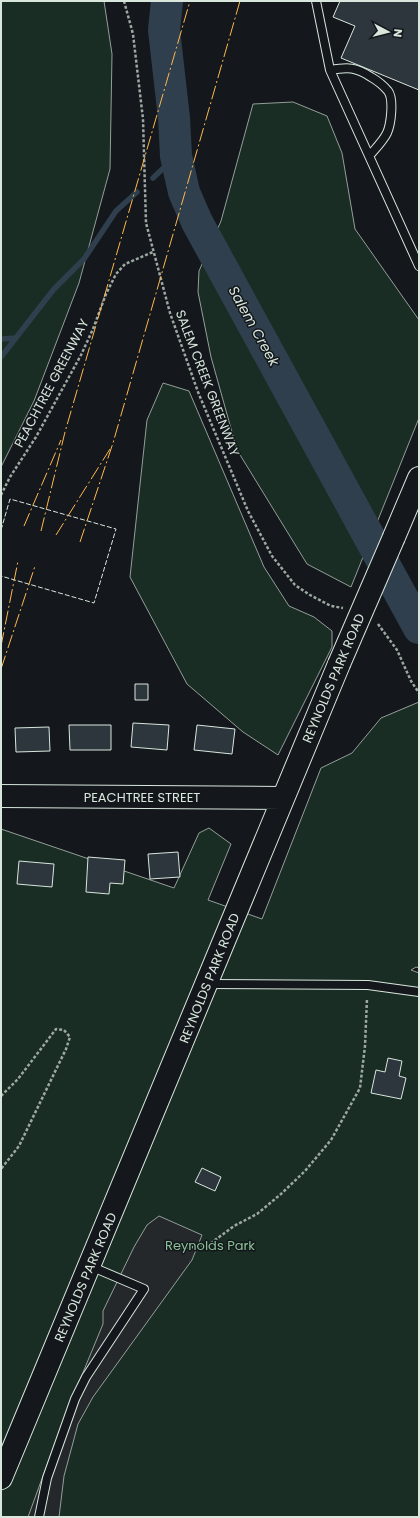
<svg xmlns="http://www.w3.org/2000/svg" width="420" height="1518" viewBox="0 0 420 1518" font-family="Poppins,sans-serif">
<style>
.green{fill:#1a2d24;stroke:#939e99}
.parking{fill:#24282b;stroke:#939e99}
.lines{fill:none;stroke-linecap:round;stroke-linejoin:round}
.stream{stroke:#2f3f4d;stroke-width:5.5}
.river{stroke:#2f3f4d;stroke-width:32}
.building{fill:#2c363c;stroke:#d8e6dc}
.lane-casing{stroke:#d8e6dc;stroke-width:10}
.secondary-casing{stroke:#d8e6dc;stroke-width:24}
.path{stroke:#9da8a2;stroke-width:2.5;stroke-dasharray:3 2;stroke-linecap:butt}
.lane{stroke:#14181c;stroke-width:8}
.secondary{stroke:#14181c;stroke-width:22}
.secondary-bridge-casing{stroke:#d8e6dc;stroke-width:24;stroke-linecap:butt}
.secondary-bridge{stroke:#14181c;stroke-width:22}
.fence{stroke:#d8e6dc;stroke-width:1;stroke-dasharray:5 2;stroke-linecap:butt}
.power{stroke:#ffb74d;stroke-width:1;stroke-dasharray:14 3 2 3;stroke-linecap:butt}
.labels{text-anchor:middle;stroke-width:3;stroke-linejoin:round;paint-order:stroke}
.street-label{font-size:13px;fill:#d8e6dc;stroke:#14181c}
.park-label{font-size:13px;fill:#8ac095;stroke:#14181c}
.water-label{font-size:14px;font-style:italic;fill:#d8e6dc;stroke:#14181c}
</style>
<rect width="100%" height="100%" fill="#14181c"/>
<!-- green -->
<path class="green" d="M1,1H104L112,54L110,169L79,283L34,401L1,467Z
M293,102L327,116L342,153L355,229L419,320V418L351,587L307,564L237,450L211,357L198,292L199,271L221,221L253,104Z
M163,383L189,391L264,567L289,606L314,617L332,631V647L278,755L243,732L187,684L130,577L147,420Z
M419,702V968L416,967L411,970L419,973V1517H1V829L174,888L199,833L209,828L231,844L208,900L262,919L321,768L352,753L381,718Z"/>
<!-- parking -->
<path class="parking" d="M159,1216L202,1235L192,1260L93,1397L78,1424L64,1476L59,1517H28L63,1421L103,1324V1311L134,1247L147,1225Z"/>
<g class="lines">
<!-- stream -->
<path class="stream" d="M153,178L176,156
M1,339L16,338
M1,357L54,289L84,259L116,211L137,192"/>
<!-- river -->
<path class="river" d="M167,1L164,30L174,118L176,156L184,192L197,222L419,628"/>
</g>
<!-- building -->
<path class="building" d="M340,1H419V90L341,58L355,26L333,17Z
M135,684H148V700H135Z
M133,723L169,725L167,750L131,747Z
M69,725H111V750H70Z
M197,725L235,729L232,754L194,750Z
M49,727L50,751L16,752L15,728Z
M178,852L180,877L150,879L148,854Z
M88,857L125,860L123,884L110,883L109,894L86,892Z
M19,861L54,864L52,887L17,884Z
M388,1058L402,1061L399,1076L406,1078L401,1099L371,1093L376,1070L385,1072Z
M202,1168L221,1177L215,1191L195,1182Z"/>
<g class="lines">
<defs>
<path id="lane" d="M316,1L330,70L419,266
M330,70C348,67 356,67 371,77C378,81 383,85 388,91C394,99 391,124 387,133C383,141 376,148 370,155
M208,984L368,985L419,992
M39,1517L47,1478L75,1399L86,1377L144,1289L90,1266"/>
<path id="secondary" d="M394,537L419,478
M1,796L282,798
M1,1478L339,664"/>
</defs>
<!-- lane casing -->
<use href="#lane" class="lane-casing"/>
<!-- secondary casing -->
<use href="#secondary" class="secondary-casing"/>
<!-- path -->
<path class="path" d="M124,1L133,34L143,119L146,223L170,313L198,392L248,511L272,556L295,585L310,595L331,606L343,608
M1,495L10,477L36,437L81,355L93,329L106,294L116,274L125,264L153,252
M378,624L397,650L411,681L419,693
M1,1096L18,1079L56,1029L64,1030L70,1037L66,1049L19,1146L1,1169
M171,1248L197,1247L211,1243L234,1226L257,1214L281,1194L305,1171L331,1140L360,1088L365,1046L367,998"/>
<!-- lane -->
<use href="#lane" class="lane"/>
<!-- secondary -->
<use href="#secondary" class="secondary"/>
<defs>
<path id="secondary-bridge" d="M339,664L394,537"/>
</defs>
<!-- secondary-bridge casing -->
<use href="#secondary-bridge" class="secondary-bridge-casing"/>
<!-- secondary-bridge -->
<use href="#secondary-bridge" class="secondary-bridge"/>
<!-- fence -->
<path class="fence" d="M1,530L10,499L116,529L94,603L1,576"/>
<!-- power -->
<path class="power" d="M24,526L61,440
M41,531L65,432L190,1
M56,535L110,449
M80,542L113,443L240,1
M1,646L18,561
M1,669L35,566"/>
</g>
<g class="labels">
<!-- street labels -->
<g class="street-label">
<text transform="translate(51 383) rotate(-62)" y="5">PEACHTREE GREENWAY</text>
<text transform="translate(208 383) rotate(69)" y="5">SALEM CREEK GREENWAY</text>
<text transform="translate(333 678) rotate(-67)" y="5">REYNOLDS PARK ROAD</text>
<text x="142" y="802">PEACHTREE STREET</text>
<text transform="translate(209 978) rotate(-68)" y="5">REYNOLDS PARK ROAD</text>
<text transform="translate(85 1277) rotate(-67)" y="5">REYNOLDS PARK ROAD</text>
</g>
<!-- park labels -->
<g class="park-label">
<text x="210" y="1250">Reynolds Park</text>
</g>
<!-- water labels -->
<g class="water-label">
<text transform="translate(254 326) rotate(61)" y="5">Salem Creek</text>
</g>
</g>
<!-- border -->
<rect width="420" height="1518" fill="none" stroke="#d8e6dc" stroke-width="4"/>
<!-- north arrow -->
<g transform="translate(388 32) rotate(97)" stroke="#14181c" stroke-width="3" paint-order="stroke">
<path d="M0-3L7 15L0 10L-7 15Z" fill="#d8e6dc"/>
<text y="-6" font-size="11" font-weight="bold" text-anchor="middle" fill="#d8e6dc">N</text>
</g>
</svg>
